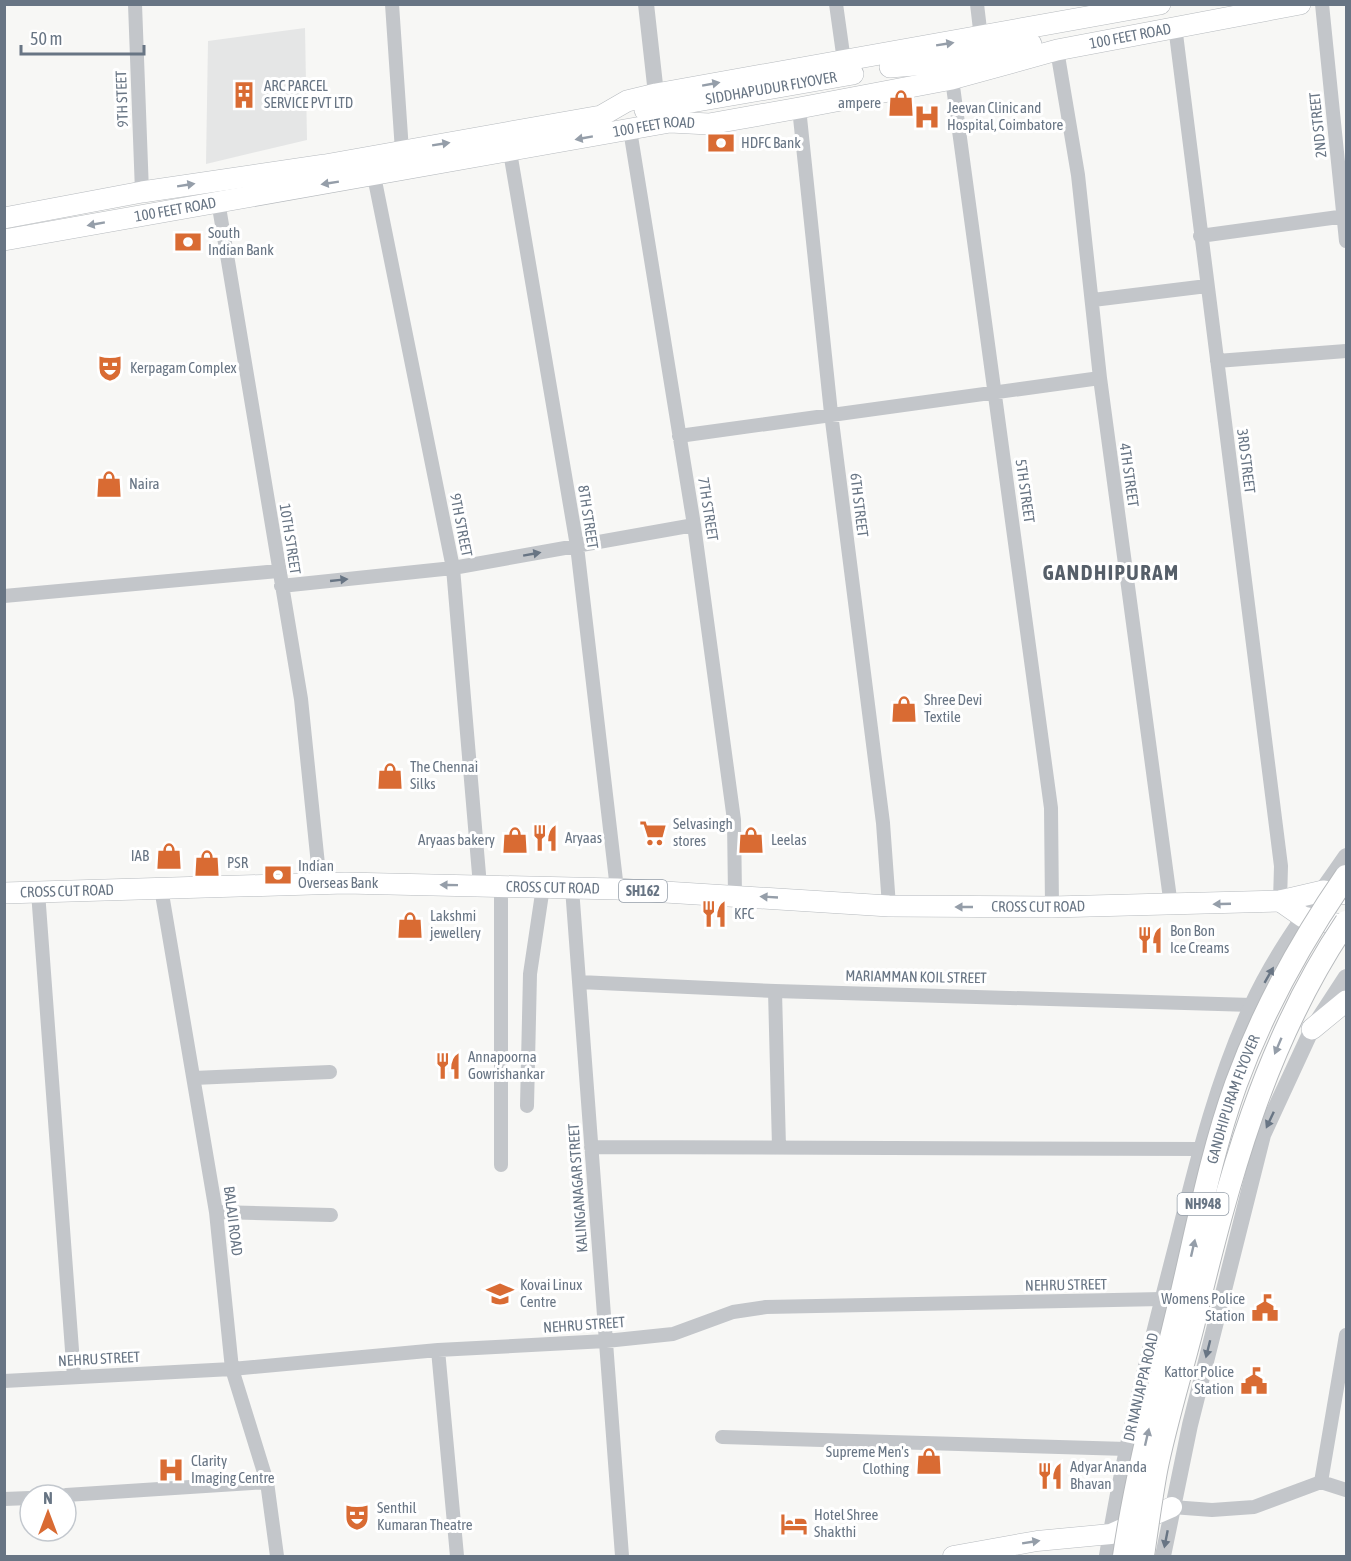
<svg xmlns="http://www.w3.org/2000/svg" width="1351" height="1561" viewBox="0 0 1351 1561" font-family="'Asap Condensed',sans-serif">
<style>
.built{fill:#e5e6e6}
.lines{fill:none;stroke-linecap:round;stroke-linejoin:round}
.secondary-casing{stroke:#b6babe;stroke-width:21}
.primary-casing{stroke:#b6babe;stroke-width:22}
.minor{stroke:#c3c6ca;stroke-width:14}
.tertiary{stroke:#c3c6ca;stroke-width:16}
.secondary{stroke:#fff;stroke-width:20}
.primary{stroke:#fff;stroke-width:21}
.trunk-bridge-casing{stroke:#b6b9bc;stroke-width:24;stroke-linecap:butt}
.trunk-bridge{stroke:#fff;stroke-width:22}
.oneway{fill:#959ea9}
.oneway2{fill:#687584}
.labels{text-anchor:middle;stroke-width:6;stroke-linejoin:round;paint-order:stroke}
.shield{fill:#fff;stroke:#959ea9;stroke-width:1.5}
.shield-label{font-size:14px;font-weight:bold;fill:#687584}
.street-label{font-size:15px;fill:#687584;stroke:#fff}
.poi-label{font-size:15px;fill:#687584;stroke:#fff;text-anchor:start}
.district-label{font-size:21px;font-weight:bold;letter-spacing:1.5px;fill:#565f69;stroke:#fff}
</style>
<rect width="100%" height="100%" fill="#f7f7f5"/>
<!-- built -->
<path class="built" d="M305,28L307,140L206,164L208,41Z"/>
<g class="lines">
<defs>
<path id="secondary" d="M953,1556L1037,1541L1111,1534L1172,1507"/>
<g id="primary">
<path d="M890,67L939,63L1031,44"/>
<path id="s1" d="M645,110L853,74"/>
<path d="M4,218L142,192L325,165L601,116L627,101L656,94L1160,4"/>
<path id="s2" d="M4,240L670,122L709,124L799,108L952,79L1057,50L1300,4"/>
<path id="s3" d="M4,893L345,883L617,889L889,906L1052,907L1280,901L1323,891L1346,894"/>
<path d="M1280,901L1303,917L1346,926"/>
<path d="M1312,1029L1346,1001"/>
</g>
</defs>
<!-- secondary casing -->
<use href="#secondary" class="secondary-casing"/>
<!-- primary casing -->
<use href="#primary" class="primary-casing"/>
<!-- minor -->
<path class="minor" d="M135,4L142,192
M392,4L402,151
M836,4L844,61
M977,4L981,38
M1322,4L1346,241
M1175,26L1281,866L1280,901
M1057,50L1078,175L1100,378L1171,906
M952,79L1051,808L1052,907
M799,108L831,413L883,823L889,906
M630,130L694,525L734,820L735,896
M510,152L577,546L617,889
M374,176L453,568L480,886
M218,201L301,699L320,884
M1200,236L1346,216
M1093,300L1207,286
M1217,361L1346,351
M679,436L1100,378
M281,586L453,568L694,525
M4,596L278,571
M501,886V1165
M161,888L216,1212L232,1369L267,1482L277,1556
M572,888L622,1556
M38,892L74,1377
M579,982L775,991L1252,1005
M775,991L779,1147
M194,1078L330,1072
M527,1106L530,974L543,887
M591,1147L1201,1149
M216,1212L331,1215
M438,1350L457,1556
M4,1381L232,1369L438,1350L606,1341L673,1334L733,1312L766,1307L1162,1299
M722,1437L1127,1449
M1321,1482L1346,1490
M66,1495L267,1482
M4,1499L30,1498
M1172,1507L1212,1510L1254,1507L1321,1482L1346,1335"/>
<!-- tertiary -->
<path class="tertiary" d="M646,4L656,94
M1107,1556C1124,1450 1150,1347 1177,1243C1197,1163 1217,1080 1252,1005C1276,952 1313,904 1346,856
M1163,1556L1190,1425L1263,1135L1312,1029L1346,977"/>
<!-- secondary -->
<use href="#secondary" class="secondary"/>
<!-- primary -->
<use href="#primary" class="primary"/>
<defs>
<g id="trunk-bridge">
<path id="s4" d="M1124,1556C1136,1475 1157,1396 1176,1317C1195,1240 1209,1159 1236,1084C1263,1010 1302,940 1346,876"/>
<path d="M1143,1556C1147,1528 1151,1499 1156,1471C1166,1421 1182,1371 1194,1322C1228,1181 1264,1043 1346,922"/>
</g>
</defs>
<!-- trunk-bridge casing -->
<use href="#trunk-bridge" class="trunk-bridge-casing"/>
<!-- trunk-bridge -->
<use href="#trunk-bridge" class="trunk-bridge"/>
</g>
<!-- one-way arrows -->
<defs><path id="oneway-solid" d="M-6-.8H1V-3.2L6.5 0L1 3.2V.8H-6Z" transform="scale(1.5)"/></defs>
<g class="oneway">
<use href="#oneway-solid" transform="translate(945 44) rotate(-9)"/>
<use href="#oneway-solid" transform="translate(711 84) rotate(-10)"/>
<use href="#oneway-solid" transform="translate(584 138) rotate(170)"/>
<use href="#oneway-solid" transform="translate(441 144) rotate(-9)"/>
<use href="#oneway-solid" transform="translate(330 183) rotate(171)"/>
<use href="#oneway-solid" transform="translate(186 185) rotate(-9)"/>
<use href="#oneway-solid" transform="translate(96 224) rotate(170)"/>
<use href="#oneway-solid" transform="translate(449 885) rotate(-179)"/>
<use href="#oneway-solid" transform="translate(769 897) rotate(-177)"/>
<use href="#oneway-solid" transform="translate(1222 904) rotate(178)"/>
<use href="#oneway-solid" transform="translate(964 907) rotate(-180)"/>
<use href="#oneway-solid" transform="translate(1278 1046) rotate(113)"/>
<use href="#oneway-solid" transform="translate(1193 1248) rotate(-77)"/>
<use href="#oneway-solid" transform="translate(1147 1437) rotate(-77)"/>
<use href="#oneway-solid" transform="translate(1031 1542) rotate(-9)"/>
</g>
<g class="oneway2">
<use href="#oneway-solid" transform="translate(532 554) rotate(-10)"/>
<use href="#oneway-solid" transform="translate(339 580) rotate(-6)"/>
<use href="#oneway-solid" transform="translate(1269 975) rotate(-60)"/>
<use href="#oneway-solid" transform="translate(1270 1120) rotate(115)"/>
<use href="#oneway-solid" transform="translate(1208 1349) rotate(104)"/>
<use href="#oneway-solid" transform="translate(1166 1539) rotate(101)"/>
</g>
<!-- icons -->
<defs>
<symbol id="building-bare" viewBox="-9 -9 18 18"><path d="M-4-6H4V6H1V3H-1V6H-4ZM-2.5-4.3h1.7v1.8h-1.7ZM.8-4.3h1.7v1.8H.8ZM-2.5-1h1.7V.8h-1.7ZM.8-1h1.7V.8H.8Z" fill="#d96b33" stroke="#fff" stroke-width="2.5" paint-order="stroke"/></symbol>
<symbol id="shop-bare" viewBox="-9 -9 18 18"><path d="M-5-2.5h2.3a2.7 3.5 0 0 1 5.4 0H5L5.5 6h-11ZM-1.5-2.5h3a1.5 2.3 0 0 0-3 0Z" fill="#d96b33" stroke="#fff" stroke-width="2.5" paint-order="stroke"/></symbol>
<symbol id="hospital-bare" viewBox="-9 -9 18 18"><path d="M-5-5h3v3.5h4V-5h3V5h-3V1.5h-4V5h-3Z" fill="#d96b33" stroke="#fff" stroke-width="2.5" paint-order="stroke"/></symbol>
<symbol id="bank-bare" viewBox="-9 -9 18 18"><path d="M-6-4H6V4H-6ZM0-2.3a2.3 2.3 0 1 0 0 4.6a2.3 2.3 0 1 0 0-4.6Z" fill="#d96b33" stroke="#fff" stroke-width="2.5" paint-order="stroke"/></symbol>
<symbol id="theatre-bare" viewBox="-9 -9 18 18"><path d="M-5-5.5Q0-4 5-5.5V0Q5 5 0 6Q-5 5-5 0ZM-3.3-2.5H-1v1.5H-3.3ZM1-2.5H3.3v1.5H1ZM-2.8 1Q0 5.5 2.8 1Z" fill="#d96b33" stroke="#fff" stroke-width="2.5" paint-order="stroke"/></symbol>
<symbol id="supermarket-bare" viewBox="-9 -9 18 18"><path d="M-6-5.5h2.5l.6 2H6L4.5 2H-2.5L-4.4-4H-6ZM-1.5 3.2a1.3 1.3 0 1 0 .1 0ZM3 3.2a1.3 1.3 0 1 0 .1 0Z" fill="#d96b33" stroke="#fff" stroke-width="2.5" paint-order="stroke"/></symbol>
<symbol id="restaurant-bare" viewBox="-9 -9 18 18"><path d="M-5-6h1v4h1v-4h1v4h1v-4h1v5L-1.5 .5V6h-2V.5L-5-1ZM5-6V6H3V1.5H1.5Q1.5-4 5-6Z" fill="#d96b33" stroke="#fff" stroke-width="2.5" paint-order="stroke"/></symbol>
<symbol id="school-bare" viewBox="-9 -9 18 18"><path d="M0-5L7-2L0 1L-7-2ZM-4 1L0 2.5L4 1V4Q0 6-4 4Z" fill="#d96b33" stroke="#fff" stroke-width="2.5" paint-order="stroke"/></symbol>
<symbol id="civic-bare" viewBox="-9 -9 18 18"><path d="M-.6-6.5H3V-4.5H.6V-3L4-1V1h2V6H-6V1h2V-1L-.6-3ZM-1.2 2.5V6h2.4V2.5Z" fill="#d96b33" stroke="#fff" stroke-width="2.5" paint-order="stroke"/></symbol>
<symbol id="hotel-bare" viewBox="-9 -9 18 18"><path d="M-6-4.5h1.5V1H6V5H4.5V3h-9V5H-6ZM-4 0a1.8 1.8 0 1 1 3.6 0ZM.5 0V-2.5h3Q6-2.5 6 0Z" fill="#d96b33" stroke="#fff" stroke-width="2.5" paint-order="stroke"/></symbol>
</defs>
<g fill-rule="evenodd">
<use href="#building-bare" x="225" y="76" width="38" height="38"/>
<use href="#shop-bare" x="882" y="84" width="38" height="38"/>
<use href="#hospital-bare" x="908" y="98" width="38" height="38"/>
<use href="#bank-bare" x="702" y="124" width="38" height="38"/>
<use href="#bank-bare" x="169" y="223" width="38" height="38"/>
<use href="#theatre-bare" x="91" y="349" width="38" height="38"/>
<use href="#shop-bare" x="90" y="465" width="38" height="38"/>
<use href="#shop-bare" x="885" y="690" width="38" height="38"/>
<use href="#shop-bare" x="371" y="757" width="38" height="38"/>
<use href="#supermarket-bare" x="634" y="814" width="38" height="38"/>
<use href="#restaurant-bare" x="526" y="819" width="38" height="38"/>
<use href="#shop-bare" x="496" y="821" width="38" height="38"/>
<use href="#shop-bare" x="732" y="821" width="38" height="38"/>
<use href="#shop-bare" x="150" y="837" width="38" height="38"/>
<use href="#shop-bare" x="188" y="844" width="38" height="38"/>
<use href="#bank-bare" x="259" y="856" width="38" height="38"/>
<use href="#restaurant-bare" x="695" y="895" width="38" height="38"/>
<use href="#shop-bare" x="391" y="906" width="38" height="38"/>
<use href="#restaurant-bare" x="1131" y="921" width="38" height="38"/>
<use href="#restaurant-bare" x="429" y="1047" width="38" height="38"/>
<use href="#school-bare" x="481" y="1275" width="38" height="38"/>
<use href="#civic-bare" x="1246" y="1289" width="38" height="38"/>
<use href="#civic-bare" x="1235" y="1362" width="38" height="38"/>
<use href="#shop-bare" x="910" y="1442" width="38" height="38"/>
<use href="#hospital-bare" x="152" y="1451" width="38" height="38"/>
<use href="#restaurant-bare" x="1031" y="1457" width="38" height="38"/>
<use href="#theatre-bare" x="338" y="1498" width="38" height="38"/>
<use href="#hotel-bare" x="775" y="1505" width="38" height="38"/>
</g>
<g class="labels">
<!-- shield labels -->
<g class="shield">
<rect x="619" y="880" width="48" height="22" rx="4.5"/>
<rect x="1177.5" y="1193" width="51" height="22" rx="4.5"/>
</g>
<g class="shield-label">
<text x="643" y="896">SH162</text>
<text x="1203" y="1209">NH948</text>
</g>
<!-- street labels -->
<g class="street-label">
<text dy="5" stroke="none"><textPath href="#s2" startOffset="1146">100 FEET ROAD</textPath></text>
<text dy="5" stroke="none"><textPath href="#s1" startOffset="128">SIDDHAPUDUR FLYOVER</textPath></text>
<text transform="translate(122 99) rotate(-92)" y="5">9TH STEET</text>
<text transform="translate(1318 125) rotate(-96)" y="5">2ND STREET</text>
<text dy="5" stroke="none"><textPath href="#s2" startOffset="660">100 FEET ROAD</textPath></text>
<text dy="5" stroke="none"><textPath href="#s2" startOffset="174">100 FEET ROAD</textPath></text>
<text transform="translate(1246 461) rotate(83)" y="5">3RD STREET</text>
<text transform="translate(1129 475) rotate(82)" y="5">4TH STREET</text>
<text transform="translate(1025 491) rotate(82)" y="5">5TH STREET</text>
<text transform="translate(859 505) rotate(83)" y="5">6TH STREET</text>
<text transform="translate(708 509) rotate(81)" y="5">7TH STREET</text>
<text transform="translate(588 517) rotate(81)" y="5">8TH STREET</text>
<text transform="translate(461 525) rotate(79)" y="5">9TH STREET</text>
<text transform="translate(290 539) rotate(81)" y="5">10TH STREET</text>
<text dy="5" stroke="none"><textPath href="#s3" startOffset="549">CROSS CUT ROAD</textPath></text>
<text dy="5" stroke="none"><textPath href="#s3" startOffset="63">CROSS CUT ROAD</textPath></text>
<text dy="5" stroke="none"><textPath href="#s3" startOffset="1035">CROSS CUT ROAD</textPath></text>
<text transform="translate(916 977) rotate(1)" y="5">MARIAMMAN KOIL STREET</text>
<text dy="5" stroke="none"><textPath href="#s4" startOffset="470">GANDHIPURAM FLYOVER</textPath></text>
<text transform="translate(578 1188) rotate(-94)" y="5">KALINGANAGAR STREET</text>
<text transform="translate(233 1221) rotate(83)" y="5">BALAJI ROAD</text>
<text transform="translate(1066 1285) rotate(-1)" y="5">NEHRU STREET</text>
<text transform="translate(584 1325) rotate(-4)" y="5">NEHRU STREET</text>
<text transform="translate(99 1359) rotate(-3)" y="5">NEHRU STREET</text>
<text transform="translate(1141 1387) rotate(-77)" y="5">DR NANJAPPA ROAD</text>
</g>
<!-- poi labels -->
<g class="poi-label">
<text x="264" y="91">ARC PARCEL<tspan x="264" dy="17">SERVICE PVT LTD</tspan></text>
<text x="881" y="108" text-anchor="end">ampere</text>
<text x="947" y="113">Jeevan Clinic and<tspan x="947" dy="17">Hospital, Coimbatore</tspan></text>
<text x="741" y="148">HDFC Bank</text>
<text x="208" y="238">South<tspan x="208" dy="17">Indian Bank</tspan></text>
<text x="130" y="373">Kerpagam Complex</text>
<text x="129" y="489">Naira</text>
<text x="924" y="705">Shree Devi<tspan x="924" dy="17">Textile</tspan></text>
<text x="410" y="772">The Chennai<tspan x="410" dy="17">Silks</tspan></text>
<text x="673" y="829">Selvasingh<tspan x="673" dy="17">stores</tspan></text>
<text x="565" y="843">Aryaas</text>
<text x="495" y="845" text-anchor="end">Aryaas bakery</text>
<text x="771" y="845">Leelas</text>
<text x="149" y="861" text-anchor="end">IAB</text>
<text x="227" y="868">PSR</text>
<text x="298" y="871">Indian<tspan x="298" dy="17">Overseas Bank</tspan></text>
<text x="734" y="919">KFC</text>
<text x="430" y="921">Lakshmi<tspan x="430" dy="17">jewellery</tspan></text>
<text x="1170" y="936">Bon Bon<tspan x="1170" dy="17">Ice Creams</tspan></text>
<text x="468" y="1062">Annapoorna<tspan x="468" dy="17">Gowrishankar</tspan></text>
<text x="520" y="1290">Kovai Linux<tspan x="520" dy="17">Centre</tspan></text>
<text x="1245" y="1304" text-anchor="end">Womens Police<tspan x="1245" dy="17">Station</tspan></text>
<text x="1234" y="1377" text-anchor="end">Kattor Police<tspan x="1234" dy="17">Station</tspan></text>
<text x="909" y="1457" text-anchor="end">Supreme Men's<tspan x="909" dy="17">Clothing</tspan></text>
<text x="191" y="1466">Clarity<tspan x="191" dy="17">Imaging Centre</tspan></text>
<text x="1070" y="1472">Adyar Ananda<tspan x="1070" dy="17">Bhavan</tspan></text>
<text x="377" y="1513">Senthil<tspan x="377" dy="17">Kumaran Theatre</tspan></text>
<text x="814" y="1520">Hotel Shree<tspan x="814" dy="17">Shakthi</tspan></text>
</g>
<!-- district labels -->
<g class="district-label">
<text x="1111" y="580">GANDHIPURAM</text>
</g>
</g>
<!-- border -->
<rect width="1351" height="1561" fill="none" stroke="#687584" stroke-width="12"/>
<!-- north arrow -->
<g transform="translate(48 1513)"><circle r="28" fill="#ffffff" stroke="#c3c8ce" stroke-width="1.5"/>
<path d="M0-4.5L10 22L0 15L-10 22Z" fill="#d96b33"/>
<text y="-9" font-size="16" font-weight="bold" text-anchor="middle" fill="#687584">N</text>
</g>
<!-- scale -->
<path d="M21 45v9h123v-9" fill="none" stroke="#687584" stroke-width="3"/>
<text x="30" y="45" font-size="18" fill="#687584" stroke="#ffffff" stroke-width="4.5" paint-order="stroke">50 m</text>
</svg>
